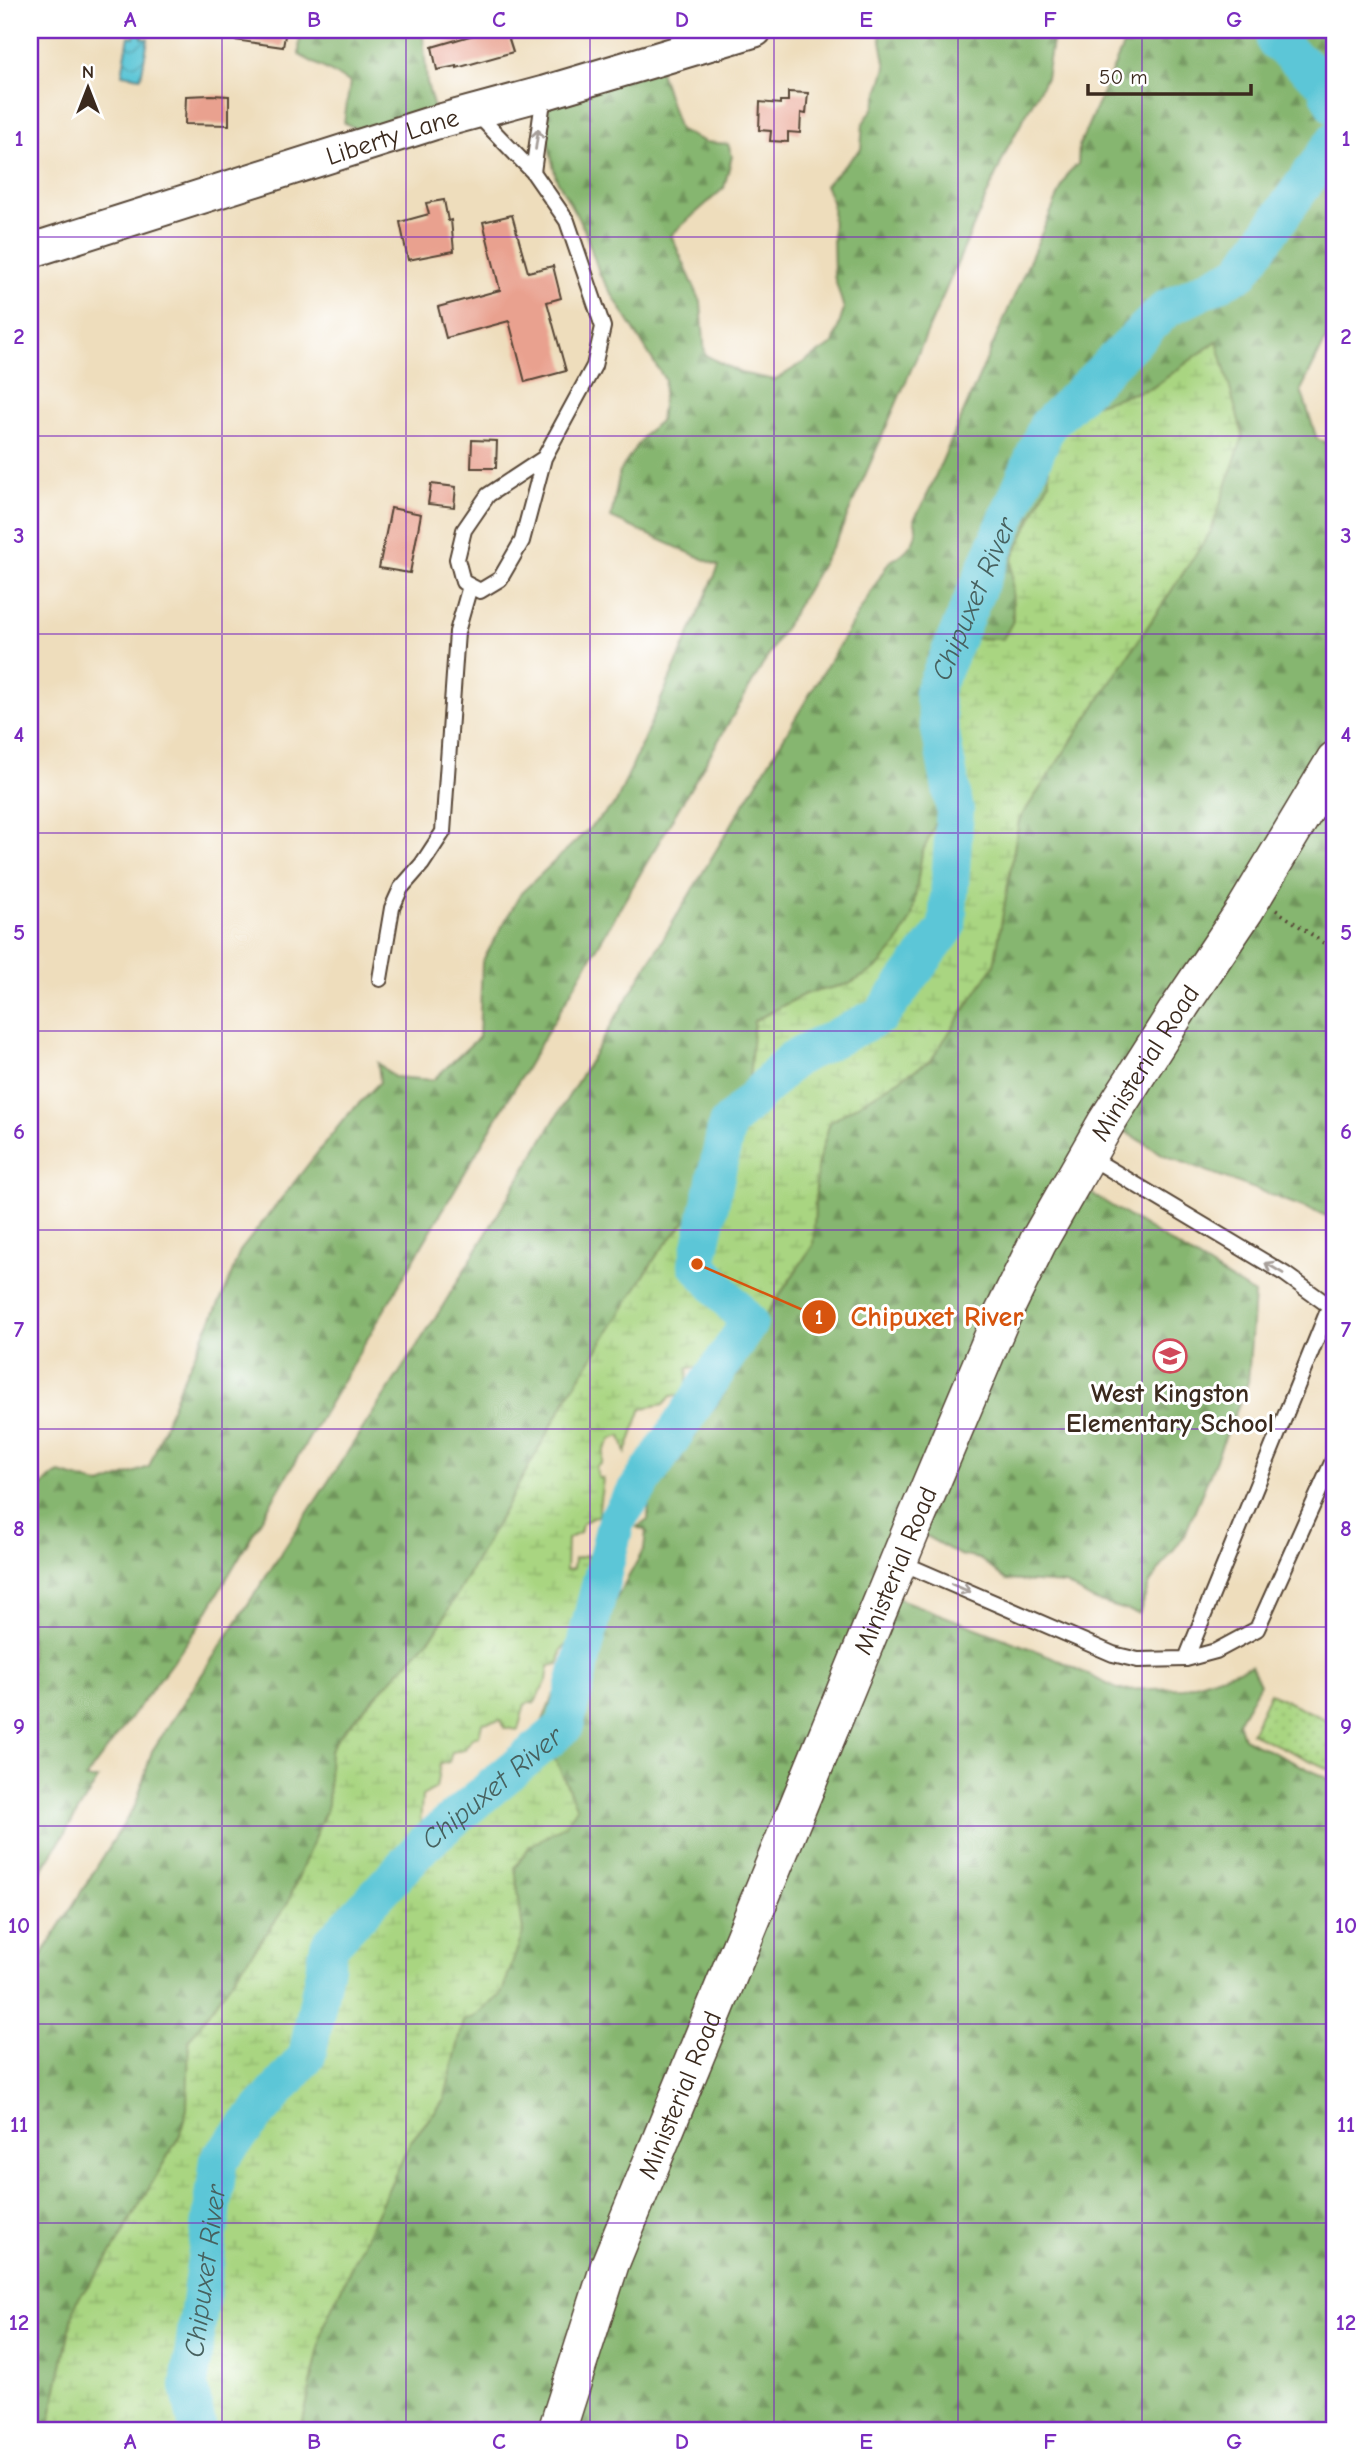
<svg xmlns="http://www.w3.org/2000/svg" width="1365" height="2460" viewBox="0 0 1365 2460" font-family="'Comic Neue',sans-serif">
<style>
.forest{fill:url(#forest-firs);stroke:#607046;stroke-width:2}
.wetland{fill:url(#wetland-marsh);stroke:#728050;stroke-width:2}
.park{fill:url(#park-dots);stroke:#728050;stroke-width:2}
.water{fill:url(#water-waves);stroke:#4c787a;stroke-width:2}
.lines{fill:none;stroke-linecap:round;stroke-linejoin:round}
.river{stroke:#5cc6d7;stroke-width:38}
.building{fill:#e9a18f}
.service-casing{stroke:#564536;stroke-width:18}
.tertiary-casing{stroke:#564536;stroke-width:37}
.secondary-casing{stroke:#564536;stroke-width:40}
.path{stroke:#564536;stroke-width:3.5;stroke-dasharray:2 5;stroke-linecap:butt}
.service{stroke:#fff;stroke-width:14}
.tertiary{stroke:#fff;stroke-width:33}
.secondary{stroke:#fff;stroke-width:37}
.oneway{stroke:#a79f9a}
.grid{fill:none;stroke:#7b2cbf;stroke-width:2;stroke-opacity:0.55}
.labels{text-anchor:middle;stroke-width:6;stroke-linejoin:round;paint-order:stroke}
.street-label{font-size:26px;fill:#3b2a1e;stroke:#fff}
.poi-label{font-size:26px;font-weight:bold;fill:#3b2a1e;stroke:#fff}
.water-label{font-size:28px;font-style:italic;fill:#47615f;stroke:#fff}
.leader{fill:none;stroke:#d7540e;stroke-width:2.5}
.callout-dot{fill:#d7540e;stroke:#fff;stroke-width:2.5}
.mark-label{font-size:21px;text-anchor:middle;font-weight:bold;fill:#fff}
.callout-label{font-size:28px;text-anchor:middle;font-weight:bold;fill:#d7540e;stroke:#fff;stroke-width:6;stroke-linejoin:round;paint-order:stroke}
.neatline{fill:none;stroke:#7b2cbf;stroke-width:2.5}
.grid-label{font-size:23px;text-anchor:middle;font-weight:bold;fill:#7b2cbf}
</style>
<defs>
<pattern id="forest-firs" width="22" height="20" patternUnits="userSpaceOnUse" patternTransform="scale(1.75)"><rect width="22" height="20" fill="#86b66f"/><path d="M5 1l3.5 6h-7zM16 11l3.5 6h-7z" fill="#6f945b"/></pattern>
<pattern id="wetland-marsh" width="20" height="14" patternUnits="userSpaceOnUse" patternTransform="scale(1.75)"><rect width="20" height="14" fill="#a9d581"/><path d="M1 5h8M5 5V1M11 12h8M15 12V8" fill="none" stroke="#92b76f"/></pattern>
<pattern id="park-dots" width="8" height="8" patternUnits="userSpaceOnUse" patternTransform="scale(1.75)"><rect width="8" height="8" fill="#a9d581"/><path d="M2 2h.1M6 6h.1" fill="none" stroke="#92b76f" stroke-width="1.8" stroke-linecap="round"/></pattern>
<pattern id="water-waves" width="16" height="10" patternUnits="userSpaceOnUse" patternTransform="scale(1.75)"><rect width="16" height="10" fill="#5cc6d7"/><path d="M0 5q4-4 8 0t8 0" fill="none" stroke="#4da1ae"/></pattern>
</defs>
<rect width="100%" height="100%" fill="#fff"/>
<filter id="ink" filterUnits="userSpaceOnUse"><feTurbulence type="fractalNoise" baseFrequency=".0143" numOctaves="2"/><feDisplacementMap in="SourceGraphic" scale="14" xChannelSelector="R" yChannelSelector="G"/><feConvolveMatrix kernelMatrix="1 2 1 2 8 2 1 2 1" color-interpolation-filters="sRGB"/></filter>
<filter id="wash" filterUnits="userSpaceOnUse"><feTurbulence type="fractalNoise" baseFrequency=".00686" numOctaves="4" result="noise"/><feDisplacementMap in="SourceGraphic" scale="28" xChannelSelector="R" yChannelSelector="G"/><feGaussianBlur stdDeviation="1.57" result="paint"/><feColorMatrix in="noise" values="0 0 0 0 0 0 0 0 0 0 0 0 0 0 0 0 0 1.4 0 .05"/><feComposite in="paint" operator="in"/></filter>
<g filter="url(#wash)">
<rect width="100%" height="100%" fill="#eeddbc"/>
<!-- forest -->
<path class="forest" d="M300,30H425L423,35L427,83L439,127L384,141L344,123L350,82L299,55Z
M879,30H1054L1046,78L1008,147L839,535L197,1629L85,1779H98L30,1890V1499L50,1478L60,1473L101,1485L149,1467L180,1385L226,1289L240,1251L345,1118L380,1082L378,1063L394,1077L433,1080L479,1037L482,962L521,893L616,803L719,566L611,518L620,471L646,433L660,421L665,380L600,275L584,229L556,178L539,101L659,68L679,130L705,142L728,144L732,156L724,188L671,235L701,302L705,355L740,373L775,380L833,344L844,309L834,276L832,201L825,185L861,149L863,123L874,107L886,67Z
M1130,30H1335V321L1301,390L1317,439L1335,447V1219L1164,1155L1109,1122L1076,1184L1254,1294L1248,1382L1185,1534L1150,1583L1139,1614L1093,1600L1065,1584L1006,1580L980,1559L960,1555L913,1529L889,1595L1050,1656L1119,1690L1183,1688L1251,1666L1260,1684L1238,1722L1243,1738L1335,1782V2430H301L324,2324L411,2141L444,2100L464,2020L474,2017L523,1933L515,1868L530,1846L565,1825L553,1754L536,1737L553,1696L592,1642L644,1549L646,1531L637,1527L648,1520C649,1507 648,1493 656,1482C665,1468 682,1458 686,1441L695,1437L700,1420C721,1410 731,1378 736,1357L755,1344L762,1322L813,1245L817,1165L830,1122L931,1060L994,965L1019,820L1211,531L1217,341L1152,388L1090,406L1049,466V482L1012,559L1013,621L1003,639L946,638L926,672L936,694L946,802L922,853L912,917L897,945L876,969L849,984L805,994L754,1021L748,1094L714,1146L696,1193L693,1213L659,1252L570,1393L436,1632L338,1737L330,1751L328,1805L287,1905L190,2040L187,2109L180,2135L108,2259L76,2302L48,2430H30V1974L136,1804L152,1751L441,1309L889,562C906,554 922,538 914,519L925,500L1068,173L1078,164L1079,146Z"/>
<!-- wetland -->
<path class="wetland" d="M1217,341L1243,436L1211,531L1019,820L994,965L931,1060L830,1122L817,1166L813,1245L762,1321L755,1344L736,1357L723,1353L717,1358L716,1366L688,1368L686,1394L671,1396L664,1404L642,1408L626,1453L621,1436L611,1439L604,1451L602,1463L596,1467L598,1477L603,1479L598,1515L582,1523L580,1533L567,1539L566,1570L573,1569L574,1559L594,1554V1560L591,1597L583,1599L571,1640L561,1650L559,1664L549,1666L547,1680L535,1702L525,1704L518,1730L505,1728L501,1720L482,1723L479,1736L472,1738L464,1750L452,1752L449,1762L440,1764L436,1788L422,1796L420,1827L413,1831L408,1854L418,1859L426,1856L495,1771L536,1737L553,1754L577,1808L565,1825L530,1846L515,1867L523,1933L501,1995L474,2017L464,2021L444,2100L411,2141L324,2324L301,2430H48L76,2302L108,2259L180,2135L187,2109L189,2040L287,1905L328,1805L330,1751L338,1737L436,1632L570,1393L659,1252L693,1213L696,1193L714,1146L748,1094L754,1021L805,994L849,984L876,969L897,945L912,917L922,853L946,802L936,694L926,672L928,654L946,638L1003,639L1013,621L1012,559L1049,482V466L1063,425L1090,406L1152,388Z"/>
<!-- park -->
<path class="park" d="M1270,1693L1335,1724V1772L1251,1733Z"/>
<!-- water -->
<path class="water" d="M135,33L143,35L142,38L148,39L141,77L122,74L129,36L134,37Z"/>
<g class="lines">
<!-- river -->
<g class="river">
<path d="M1280,30L1275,41L1324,82L1335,106"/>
<path id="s1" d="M198,2430L189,2386L219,2159L307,2056L329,1946L425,1843L565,1726L616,1521L749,1323L697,1264L727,1125L793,1059L881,1015L947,927L955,810L933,692L1047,426L1166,309L1241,272L1335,140"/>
</g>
</g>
<g id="blocks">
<!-- building -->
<path class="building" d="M234,30H286L283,47L234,40Z
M471,30H506L513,52L457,68V66L437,70L432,47L473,35Z
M788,92L808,93L806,114L801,113L800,133L788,132V142L770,141L771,131L759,130L760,102L780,104V101H788Z
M211,95L229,96V125L185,124L186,96Z
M444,200L448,221L451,220L454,251L408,260L400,222L429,214L426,203Z
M512,215L528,272L553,266L561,298L547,302L566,371L525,382L509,321L446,338L438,307L500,290L483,222Z
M472,440L497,441L496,468H471Z
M431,484L456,487L454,507L428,504Z
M391,508L421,514L410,573L379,568Z"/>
</g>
</g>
<g filter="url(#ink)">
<use href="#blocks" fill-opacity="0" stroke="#564536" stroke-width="2"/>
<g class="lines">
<defs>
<path id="service" d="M476,113L533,172L544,94
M533,172L567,221L603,327L594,366L544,458L522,541L500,579L480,591L463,582L457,559L464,530L488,495L544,458
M380,979L392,908L401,888L422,864L443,832L457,632L470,586
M1088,1156L1285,1274L1335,1310
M900,1562L1113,1654L1138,1660L1186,1659L1216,1651L1257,1629L1335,1456
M1186,1659L1329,1308"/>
<g id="tertiary">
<path id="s2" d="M30,251L433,123L544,93L755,30"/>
</g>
<g id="secondary">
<path id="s3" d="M557,2430L610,2264L911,1531L1000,1320L1038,1242L1106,1123L1181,1005L1245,910L1335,760"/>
</g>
</defs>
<!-- service casing -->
<use href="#service" class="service-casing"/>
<!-- tertiary casing -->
<use href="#tertiary" class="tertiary-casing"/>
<!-- secondary casing -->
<use href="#secondary" class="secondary-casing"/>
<!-- path -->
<path class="path" d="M1276,910L1335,951"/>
<!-- service -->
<use href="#service" class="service"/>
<!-- tertiary -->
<use href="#tertiary" class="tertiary"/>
<!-- secondary -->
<use href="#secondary" class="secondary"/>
</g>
<!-- one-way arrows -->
<defs><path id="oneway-shaft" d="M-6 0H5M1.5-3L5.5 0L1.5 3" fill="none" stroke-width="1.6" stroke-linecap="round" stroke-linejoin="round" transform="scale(1.75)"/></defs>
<g class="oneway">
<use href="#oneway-shaft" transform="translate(537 139) rotate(-82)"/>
<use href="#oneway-shaft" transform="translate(1274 1268) rotate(-149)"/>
<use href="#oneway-shaft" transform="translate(961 1588) rotate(23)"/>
</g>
</g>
<!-- grid -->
<path class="grid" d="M222,30V2430M406,30V2430M590,30V2430M774,30V2430M958,30V2430M1142,30V2430M30,237H1335M30,436H1335M30,634H1335M30,833H1335M30,1031H1335M30,1230H1335M30,1429H1335M30,1627H1335M30,1826H1335M30,2024H1335M30,2223H1335"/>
<!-- icons -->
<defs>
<symbol id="school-ring" viewBox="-11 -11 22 22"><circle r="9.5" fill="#fff" stroke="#d1495b" stroke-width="1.5"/><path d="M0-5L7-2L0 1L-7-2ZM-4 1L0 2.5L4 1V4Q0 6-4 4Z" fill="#d1495b"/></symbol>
</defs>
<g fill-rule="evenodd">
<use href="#school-ring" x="1151" y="1337" width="38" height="38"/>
</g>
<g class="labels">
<!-- street labels -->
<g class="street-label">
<text dy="9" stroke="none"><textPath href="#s2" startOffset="380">Liberty Lane</textPath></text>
<text dy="9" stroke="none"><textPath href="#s3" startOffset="1491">Ministerial Road</textPath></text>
<text dy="9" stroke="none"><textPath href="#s3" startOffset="924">Ministerial Road</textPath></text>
<text dy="9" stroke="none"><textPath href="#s3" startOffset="357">Ministerial Road</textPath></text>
</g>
<!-- poi labels -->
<g class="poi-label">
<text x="1170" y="1402">West Kingston<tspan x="1170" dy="30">Elementary School</tspan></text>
</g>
<!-- water labels -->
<g class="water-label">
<text dy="10" stroke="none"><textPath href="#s1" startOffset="2156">Chipuxet River</textPath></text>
<text dy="10" stroke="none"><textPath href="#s1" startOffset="749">Chipuxet River</textPath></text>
<text dy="10" stroke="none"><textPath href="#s1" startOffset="161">Chipuxet River</textPath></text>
</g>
</g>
<!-- callouts -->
<path class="leader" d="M697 1264L819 1317"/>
<g class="callout-dot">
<circle cx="697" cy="1264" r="7"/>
<circle cx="819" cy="1317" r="18"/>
</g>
<g class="mark-label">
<text x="819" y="1324">1</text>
</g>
<g class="callout-label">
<text x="937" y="1326">Chipuxet River</text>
</g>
<!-- margin -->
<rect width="1365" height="2460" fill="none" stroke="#fff" stroke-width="77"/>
<!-- north arrow -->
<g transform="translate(88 88)" stroke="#ffffff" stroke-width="5" paint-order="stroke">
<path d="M0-5L12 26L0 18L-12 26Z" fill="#3b2a1e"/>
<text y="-10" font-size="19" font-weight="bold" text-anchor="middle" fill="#3b2a1e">N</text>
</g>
<!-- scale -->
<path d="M1088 84v10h163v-10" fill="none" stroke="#3b2a1e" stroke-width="3.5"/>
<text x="1099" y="84" font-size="21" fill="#3b2a1e" stroke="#ffffff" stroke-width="5" paint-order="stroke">50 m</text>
<rect x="38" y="38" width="1288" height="2384" class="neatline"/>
<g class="grid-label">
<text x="130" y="27">A</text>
<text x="314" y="27">B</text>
<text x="499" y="27">C</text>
<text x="682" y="27">D</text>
<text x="866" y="27">E</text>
<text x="1050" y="27">F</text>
<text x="1234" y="27">G</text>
<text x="19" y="146">1</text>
<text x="1346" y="146">1</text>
<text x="19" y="344">2</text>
<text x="1346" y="344">2</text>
<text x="19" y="543">3</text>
<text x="1346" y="543">3</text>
<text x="19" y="742">4</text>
<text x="1346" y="742">4</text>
<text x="19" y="940">5</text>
<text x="1346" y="940">5</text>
<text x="19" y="1139">6</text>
<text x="1346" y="1139">6</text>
<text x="19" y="1337">7</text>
<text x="1346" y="1337">7</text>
<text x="19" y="1536">8</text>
<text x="1346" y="1536">8</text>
<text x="19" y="1734">9</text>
<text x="1346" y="1734">9</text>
<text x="19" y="1933">10</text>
<text x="1346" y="1933">10</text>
<text x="19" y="2132">11</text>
<text x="1346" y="2132">11</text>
<text x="19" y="2330">12</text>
<text x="1346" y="2330">12</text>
<text x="130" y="2449">A</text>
<text x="314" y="2449">B</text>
<text x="499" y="2449">C</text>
<text x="682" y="2449">D</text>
<text x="866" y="2449">E</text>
<text x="1050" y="2449">F</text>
<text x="1234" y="2449">G</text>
</g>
</svg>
